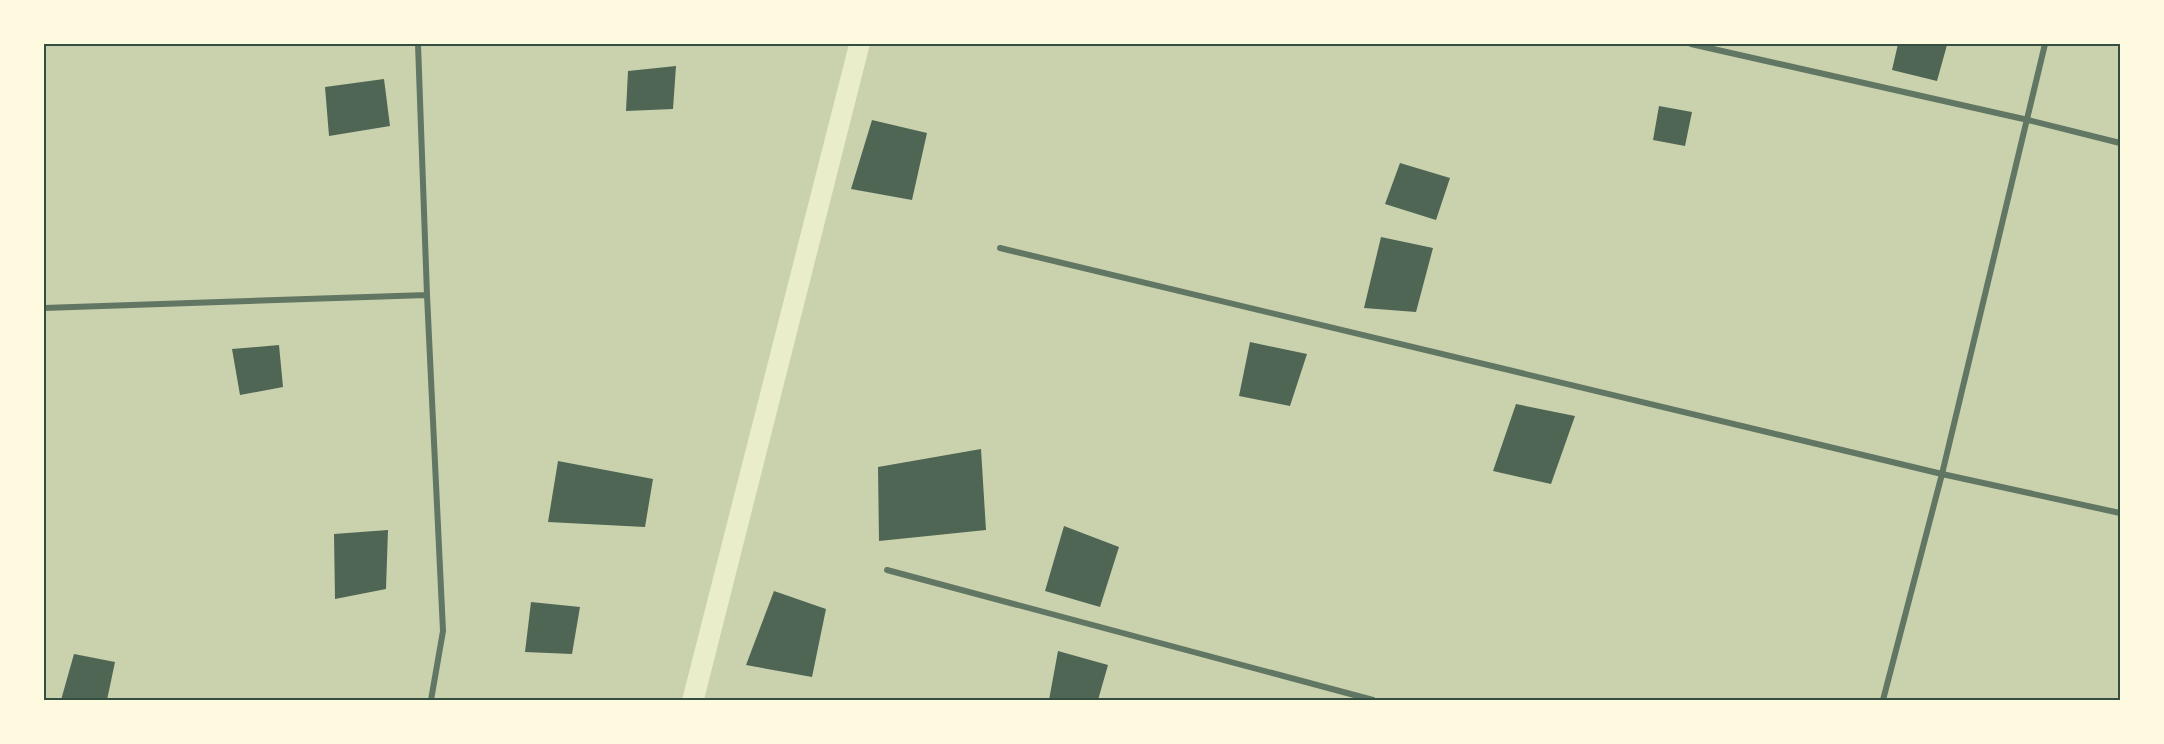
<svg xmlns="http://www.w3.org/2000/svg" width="2164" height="744" viewBox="0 0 2164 744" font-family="'Playfair Display',serif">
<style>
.green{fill:#cad2ad}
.building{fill:#4f6655}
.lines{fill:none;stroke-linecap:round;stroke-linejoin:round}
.minor{stroke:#617663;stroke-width:6}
.neatline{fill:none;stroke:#344e41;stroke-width:2}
</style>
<rect width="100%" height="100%" fill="#e9edc9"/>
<!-- green -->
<path class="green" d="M44,44H849L682,700H44Z
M870,44H2120V700H704Z"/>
<!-- building -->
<path class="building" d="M1898,44L1947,45L1937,81L1892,70Z
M676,66L673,109L626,111L628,71Z
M384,79L390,126L329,136L325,87Z
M1659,106L1692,112L1685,146L1653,140Z
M872,120L927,133L912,200L851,189Z
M1400,163L1450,178L1436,220L1385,204Z
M1381,237L1433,248L1416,312L1364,308Z
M1250,342L1307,354L1290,406L1239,396Z
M279,345L283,387L240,395L232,349Z
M1516,404L1575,416L1551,484L1493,471Z
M981,449L986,530L879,541L878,467Z
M558,461L653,479L645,527L548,522Z
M1064,526L1119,547L1100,607L1045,591Z
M388,530L386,589L335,599L334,534Z
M774,591L826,609L812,677L746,665Z
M531,602L580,607L572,654L525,652Z
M1058,651L1108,665L1098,700H1049Z
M74,654L115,662L107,700H61Z"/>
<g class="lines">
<!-- minor -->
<path class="minor" d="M418,44L427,295L443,631L431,700
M1691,44L2028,120L2120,143
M1000,248L1942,474L2120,513
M44,308L427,295
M887,570L1373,700
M1883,700L1942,474L2045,44"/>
</g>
<!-- border -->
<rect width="2164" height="744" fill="none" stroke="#fefae0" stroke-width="90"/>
<rect x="45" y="45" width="2074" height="654" class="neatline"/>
</svg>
